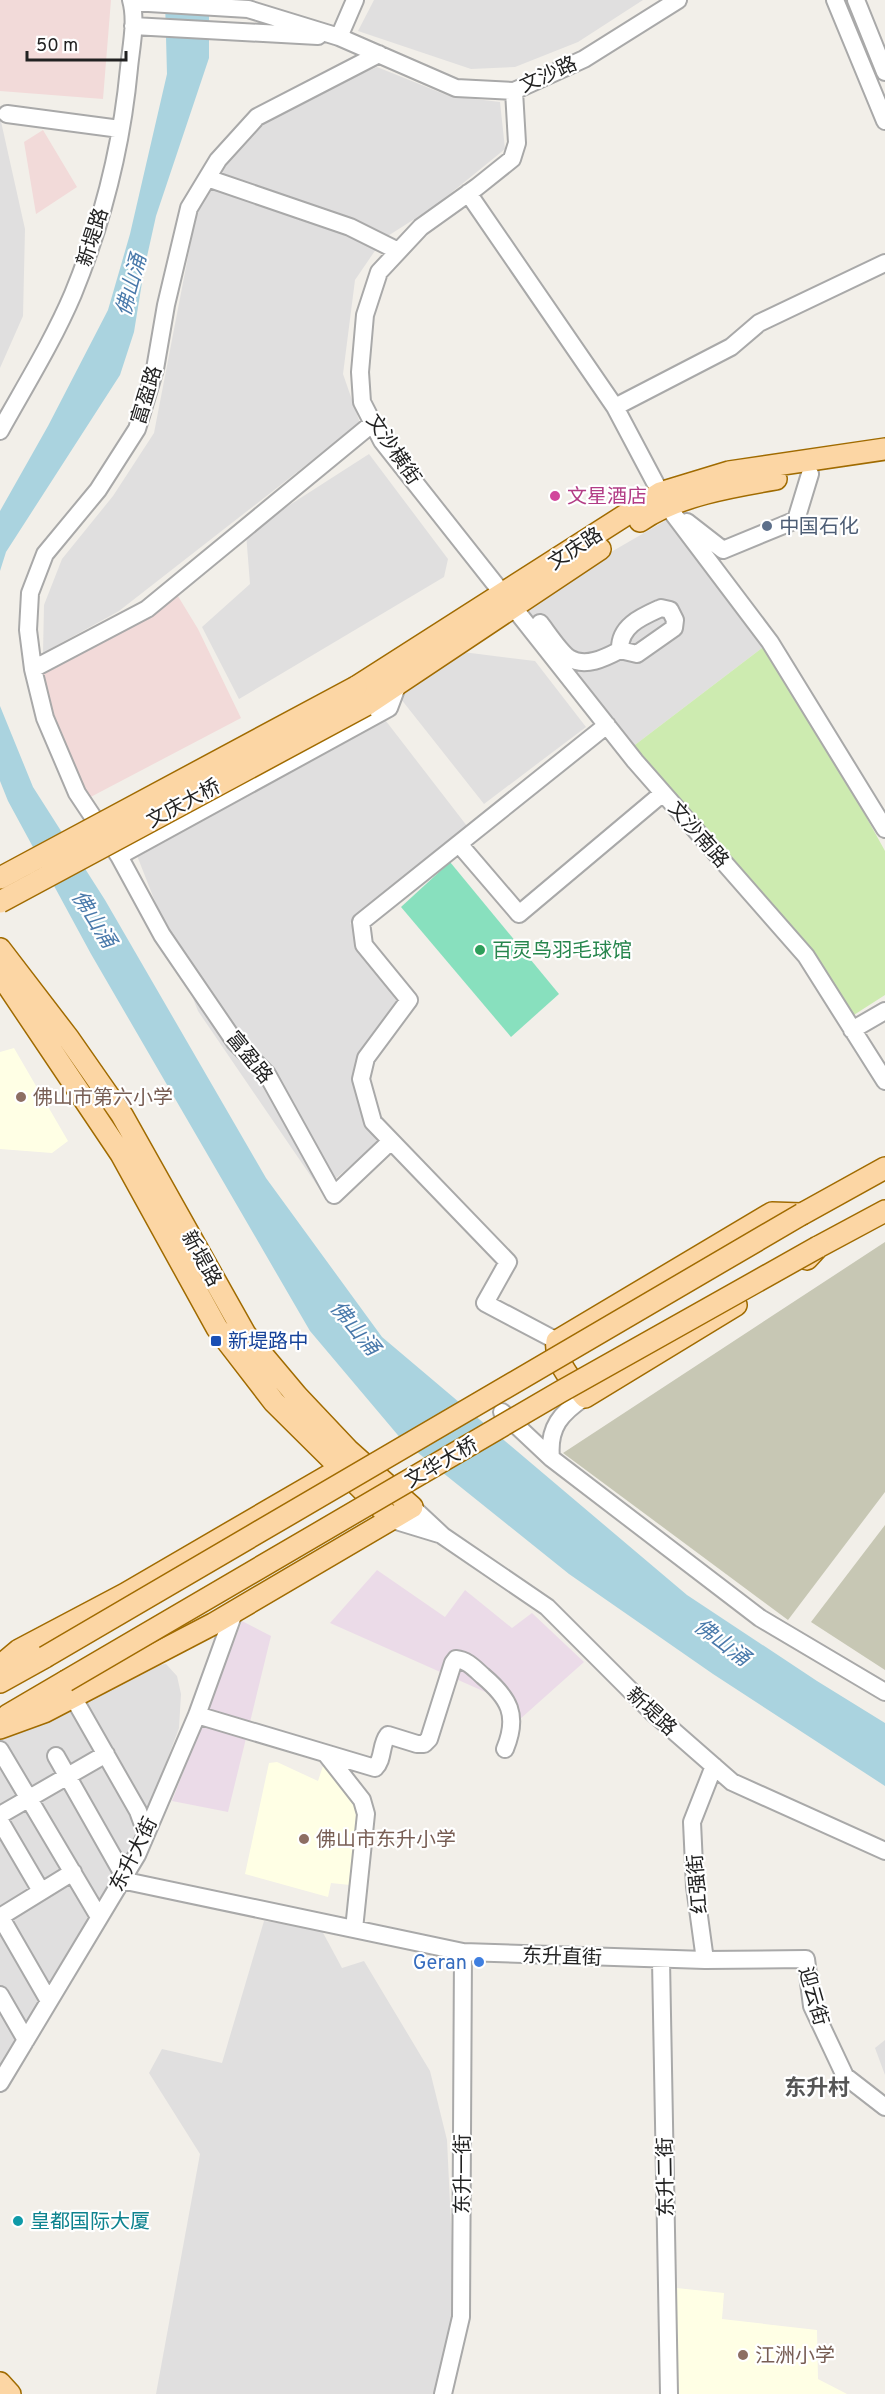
<svg xmlns="http://www.w3.org/2000/svg" width="885" height="2394" viewBox="0 0 885 2394" font-family="Overpass,'Noto Sans SC',sans-serif">
<style>
.residential{fill:#e0dfdf}
.commercial{fill:#f2dad9}
.industrial{fill:#ebdbe8}
.education{fill:#ffffe5}
.construction{fill:#c7c7b4}
.grass{fill:#cdebb0}
.pitch{fill:#88e0be}
.water{fill:#aad3df}
.lines{fill:none;stroke-linecap:round;stroke-linejoin:round}
.minor-casing{stroke:#a9a9a9;stroke-width:20}
.major-casing{stroke:#a06b00;stroke-width:24}
.minor{stroke:#fff;stroke-width:16}
.major{stroke:#fcd6a4;stroke-width:21}
.major-bridge-casing{stroke:#a06b00;stroke-width:24;stroke-linecap:butt}
.major-bridge{stroke:#fcd6a4;stroke-width:21}
.hotel-dot{fill:#d1479c;stroke:#fff;stroke-width:2}
.service-dot{fill:#5c6f8a;stroke:#fff;stroke-width:2}
.leisure-dot{fill:#2e9e5b;stroke:#fff;stroke-width:2}
.education-dot{fill:#8d6e63;stroke:#fff;stroke-width:2}
.transit-dot{fill:#1a4fb4;stroke:#fff;stroke-width:2}
.shop-dot{fill:#3f7fe0;stroke:#fff;stroke-width:2}
.culture-dot{fill:#0f9aa8;stroke:#fff;stroke-width:2}
.labels{text-anchor:middle;stroke-width:4.5;stroke-linejoin:round;paint-order:stroke}
.street-label{font-size:20px;fill:#222;stroke:#fff}
.hotel-label{font-size:20px;fill:#b23c85;stroke:#fff;text-anchor:start}
.service-label{font-size:20px;fill:#4e5e75;stroke:#fff;text-anchor:start}
.leisure-label{font-size:20px;fill:#27864d;stroke:#fff;text-anchor:start}
.education-label{font-size:20px;fill:#785e54;stroke:#fff;text-anchor:start}
.transit-label{font-size:20px;fill:#164399;stroke:#fff;text-anchor:start}
.shop-label{font-size:20px;fill:#366cbe;stroke:#fff;text-anchor:end}
.culture-label{font-size:20px;fill:#0d838f;stroke:#fff;text-anchor:start}
.water-label{font-size:21px;font-style:italic;fill:#4a7aab;stroke:#fff}
.quarter-label{font-size:22px;font-weight:bold;fill:#555;stroke:#fff}
</style>
<rect width="100%" height="100%" fill="#f2efe9"/>
<!-- residential -->
<path class="residential" d="M374,0H643L578,42L515,67L471,69L358,31Z
M377,67L449,96L500,102L505,149L435,206L383,239L355,280L343,374L360,423L119,611L43,653L44,605L62,559L113,496L154,433L197,210L257,117Z
M0,117L25,229L23,316L0,368Z
M369,454L448,559L444,577L239,699L202,627L250,584L246,533Z
M670,518L770,642L627,751L514,608Z
M455,651L535,661L586,727L484,804L397,694Z
M379,712L467,826L350,923L403,1001L360,1067L355,1094L379,1141L321,1191L198,1011L134,848Z
M166,1664L177,1676L181,1694L179,1728L135,1846L0,2069V1735L144,1666Z
M264,1921L321,1929L342,1968L364,1961L430,2071L447,2140L455,2309L435,2394H156L200,2154L149,2073L162,2049L222,2063Z
M885,2040V2075L875,2048Z"/>
<!-- commercial -->
<path class="commercial" d="M0,0H111L103,99L0,91Z
M43,130L77,187L36,214L24,142Z
M173,588L198,629L241,718L83,801L33,669Z"/>
<!-- industrial -->
<path class="industrial" d="M377,1570L445,1617L465,1590L512,1628L532,1613L584,1662L519,1720L492,1695L330,1623Z
M242,1621L271,1636L228,1812L172,1801Z"/>
<!-- education -->
<path class="education" d="M14,1048L68,1141L52,1153L0,1149V1052Z
M325,1760L358,1803L350,1885L331,1883L328,1897L245,1874L269,1763L277,1762L318,1781Z
M667,2287L724,2293L722,2319L817,2330L818,2379L847,2394H669Z"/>
<!-- construction -->
<path class="construction" d="M885,1242V1492L788,1620L563,1453Z
M885,1525V1670L811,1622Z"/>
<!-- grass -->
<path class="grass" d="M770,642L885,851V995L846,1020L806,956L627,751Z"/>
<!-- pitch -->
<path class="pitch" d="M450,862L559,994L511,1037L401,907Z"/>
<!-- water -->
<path class="water" d="M165,0H209V58L156,216L144,270L134,332L120,375L6,552L0,571V511L48,426L108,310L130,234L167,74Z
M0,706L33,787L105,900L266,1178L382,1337L687,1595L817,1681L885,1723V1786L713,1674L569,1574L402,1440L310,1331L91,954L8,801L0,781Z"/>
<g class="lines">
<defs>
<path id="minor" d="M835,0L885,121
M856,0L885,72
M132,2L248,9L339,37L456,88L514,91L584,59L678,0
M133,26L318,36
M339,37L355,0
M379,54L257,117L218,160L189,208L166,305L155,369L137,429L98,490L45,554L30,593L28,630L33,669L45,718L77,793L119,856L389,708L398,684
M514,91L517,143L512,159L477,187L421,227L379,272L365,315L360,372L362,402L382,441L635,761L806,956L885,1081
M7,114L120,129
M207,178L350,227L398,251
M468,193L615,407L668,507L770,642L885,829
M615,407L731,347L759,323L885,263
M0,431C25,386 53,341 73,294C102,223 122,144 129,68C131,47 137,21 131,0
M687,522L723,550L796,520L810,474
M540,623C547,632 560,652 569,658C585,668 605,658 620,650L637,654L674,628L675,620L670,610L661,608C641,617 619,626 620,650
M33,669L147,609L373,423
M459,844L519,914L663,793
M119,856L162,935L235,1042L267,1074L334,1195L391,1141
M852,1030L885,1011
M557,1341L485,1303L508,1262L373,1122L361,1079L366,1058L409,1000L364,945L361,922L607,725
M502,1412L551,1458L760,1618L885,1692
M551,1458C548,1427 561,1413 585,1397
M412,1507L443,1536L547,1607L652,1712L732,1782L885,1851
M393,1520L439,1534
M73,1697L138,1811L146,1833
M197,1715L375,1768C384,1759 380,1745 388,1735L417,1744H424L429,1739L453,1663L456,1659C467,1660 474,1668 483,1676C509,1698 519,1715 505,1749
M0,1750L99,1917
M326,1754L362,1800L366,1814L354,1929
M56,1756L124,1876
M0,1815L106,1754
M0,1821L41,1891
M121,1880L463,1952L705,1960L695,1887L692,1822L714,1766
M0,1916L49,2001
M0,1917L73,1872
M661,1960L669,2394
M705,1960L806,1959L812,2006L845,2076L885,2107
M0,1995L26,2040
M0,2083L137,1855L197,1715L235,1610
M443,2394L461,2317L463,1952"/>
<path id="major" d="M640,521C675,496 734,486 776,479
M356,687L660,493L729,472L885,449
M366,705L600,549
M0,949L69,1039L122,1115L245,1334L297,1396L348,1450L412,1507L213,1624L44,1712L0,1728
M0,974L121,1154L217,1328L274,1402L386,1513
M807,1259L818,1247L885,1211
M736,1305L585,1397C572,1381 554,1362 557,1341L772,1213L802,1214L885,1168
M0,1666L19,1650L125,1594L352,1462
M0,1682L45,1657
M8,1715L66,1681
M0,2383L10,2394"/>
</defs>
<!-- minor casing -->
<use href="#minor" class="minor-casing"/>
<!-- major casing -->
<use href="#major" class="major-casing"/>
<!-- minor -->
<use href="#minor" class="minor"/>
<!-- major -->
<use href="#major" class="major"/>
<defs>
<path id="major-bridge" d="M0,878L356,687
M0,902L366,705
M45,1657L802,1214
M66,1681L560,1392L818,1247"/>
</defs>
<!-- major-bridge casing -->
<use href="#major-bridge" class="major-bridge-casing"/>
<!-- major-bridge -->
<use href="#major-bridge" class="major-bridge"/>
</g>
<!-- markers -->
<circle class="hotel-dot" cx="555" cy="496" r="6"/>
<circle class="service-dot" cx="767" cy="526" r="6"/>
<circle class="leisure-dot" cx="480" cy="950" r="6"/>
<g class="education-dot">
<circle cx="21" cy="1097" r="6"/>
<circle cx="304" cy="1839" r="6"/>
<circle cx="743" cy="2355" r="6"/>
</g>
<rect class="transit-dot" x="210" y="1335" width="12" height="12" rx="3"/>
<circle class="shop-dot" cx="479" cy="1962" r="6"/>
<circle class="culture-dot" cx="18" cy="2221" r="6"/>
<g class="labels">
<!-- street labels -->
<g class="street-label">
<text transform="translate(548 74) rotate(-24)" y="7">文沙路</text>
<text transform="translate(92 237) rotate(-72)" y="7">新堤路</text>
<text transform="translate(146 395) rotate(-73)" y="7">富盈路</text>
<text transform="translate(394 449) rotate(56)" y="7">文沙横街</text>
<text transform="translate(575 548) rotate(-33)" y="7">文庆路</text>
<text transform="translate(183 803) rotate(-28)" y="7">文庆大桥</text>
<text transform="translate(699 834) rotate(49)" y="7">文沙南路</text>
<text transform="translate(250 1057) rotate(51)" y="7">富盈路</text>
<text transform="translate(202 1258) rotate(61)" y="7">新堤路</text>
<text transform="translate(441 1462) rotate(-30)" y="7">文华大桥</text>
<text transform="translate(652 1711) rotate(43)" y="7">新堤路</text>
<text transform="translate(133 1854) rotate(-63)" y="7">东升大街</text>
<text transform="translate(697 1884) rotate(-95)" y="7">红强街</text>
<text transform="translate(562 1956) rotate(2)" y="7">东升直街</text>
<text transform="translate(814 1996) rotate(74)" y="7">迎云街</text>
<text transform="translate(462 2174) rotate(-90)" y="7">东升一街</text>
<text transform="translate(665 2177) rotate(-91)" y="7">东升二街</text>
</g>
<!-- hotel labels -->
<g class="hotel-label">
<text x="567" y="503">文星酒店</text>
</g>
<!-- service labels -->
<g class="service-label">
<text x="779" y="533">中国石化</text>
</g>
<!-- leisure labels -->
<g class="leisure-label">
<text x="492" y="957">百灵鸟羽毛球馆</text>
</g>
<!-- education labels -->
<g class="education-label">
<text x="33" y="1104">佛山市第六小学</text>
<text x="316" y="1846">佛山市东升小学</text>
<text x="755" y="2362">江洲小学</text>
</g>
<!-- transit labels -->
<g class="transit-label">
<text x="228" y="1348">新堤路中</text>
</g>
<!-- shop labels -->
<g class="shop-label">
<text x="467" y="1969">Geran</text>
</g>
<!-- culture labels -->
<g class="culture-label">
<text x="30" y="2228">皇都国际大厦</text>
</g>
<!-- water labels -->
<g class="water-label">
<text transform="translate(131 285) rotate(-75)" y="7">佛山涌</text>
<text transform="translate(94 919) rotate(58)" y="7">佛山涌</text>
<text transform="translate(355 1328) rotate(50)" y="7">佛山涌</text>
<text transform="translate(722 1642) rotate(37)" y="7">佛山涌</text>
</g>
<!-- quarter labels -->
<g class="quarter-label">
<text x="817" y="2095">东升村</text>
</g>
</g>
<!-- scale -->
<path d="M27 51v9h99v-9" fill="none" stroke="#222222" stroke-width="3"/>
<text x="36" y="51" font-size="18" fill="#222222" stroke="#ffffff" stroke-width="4.5" paint-order="stroke">50 m</text>
</svg>
